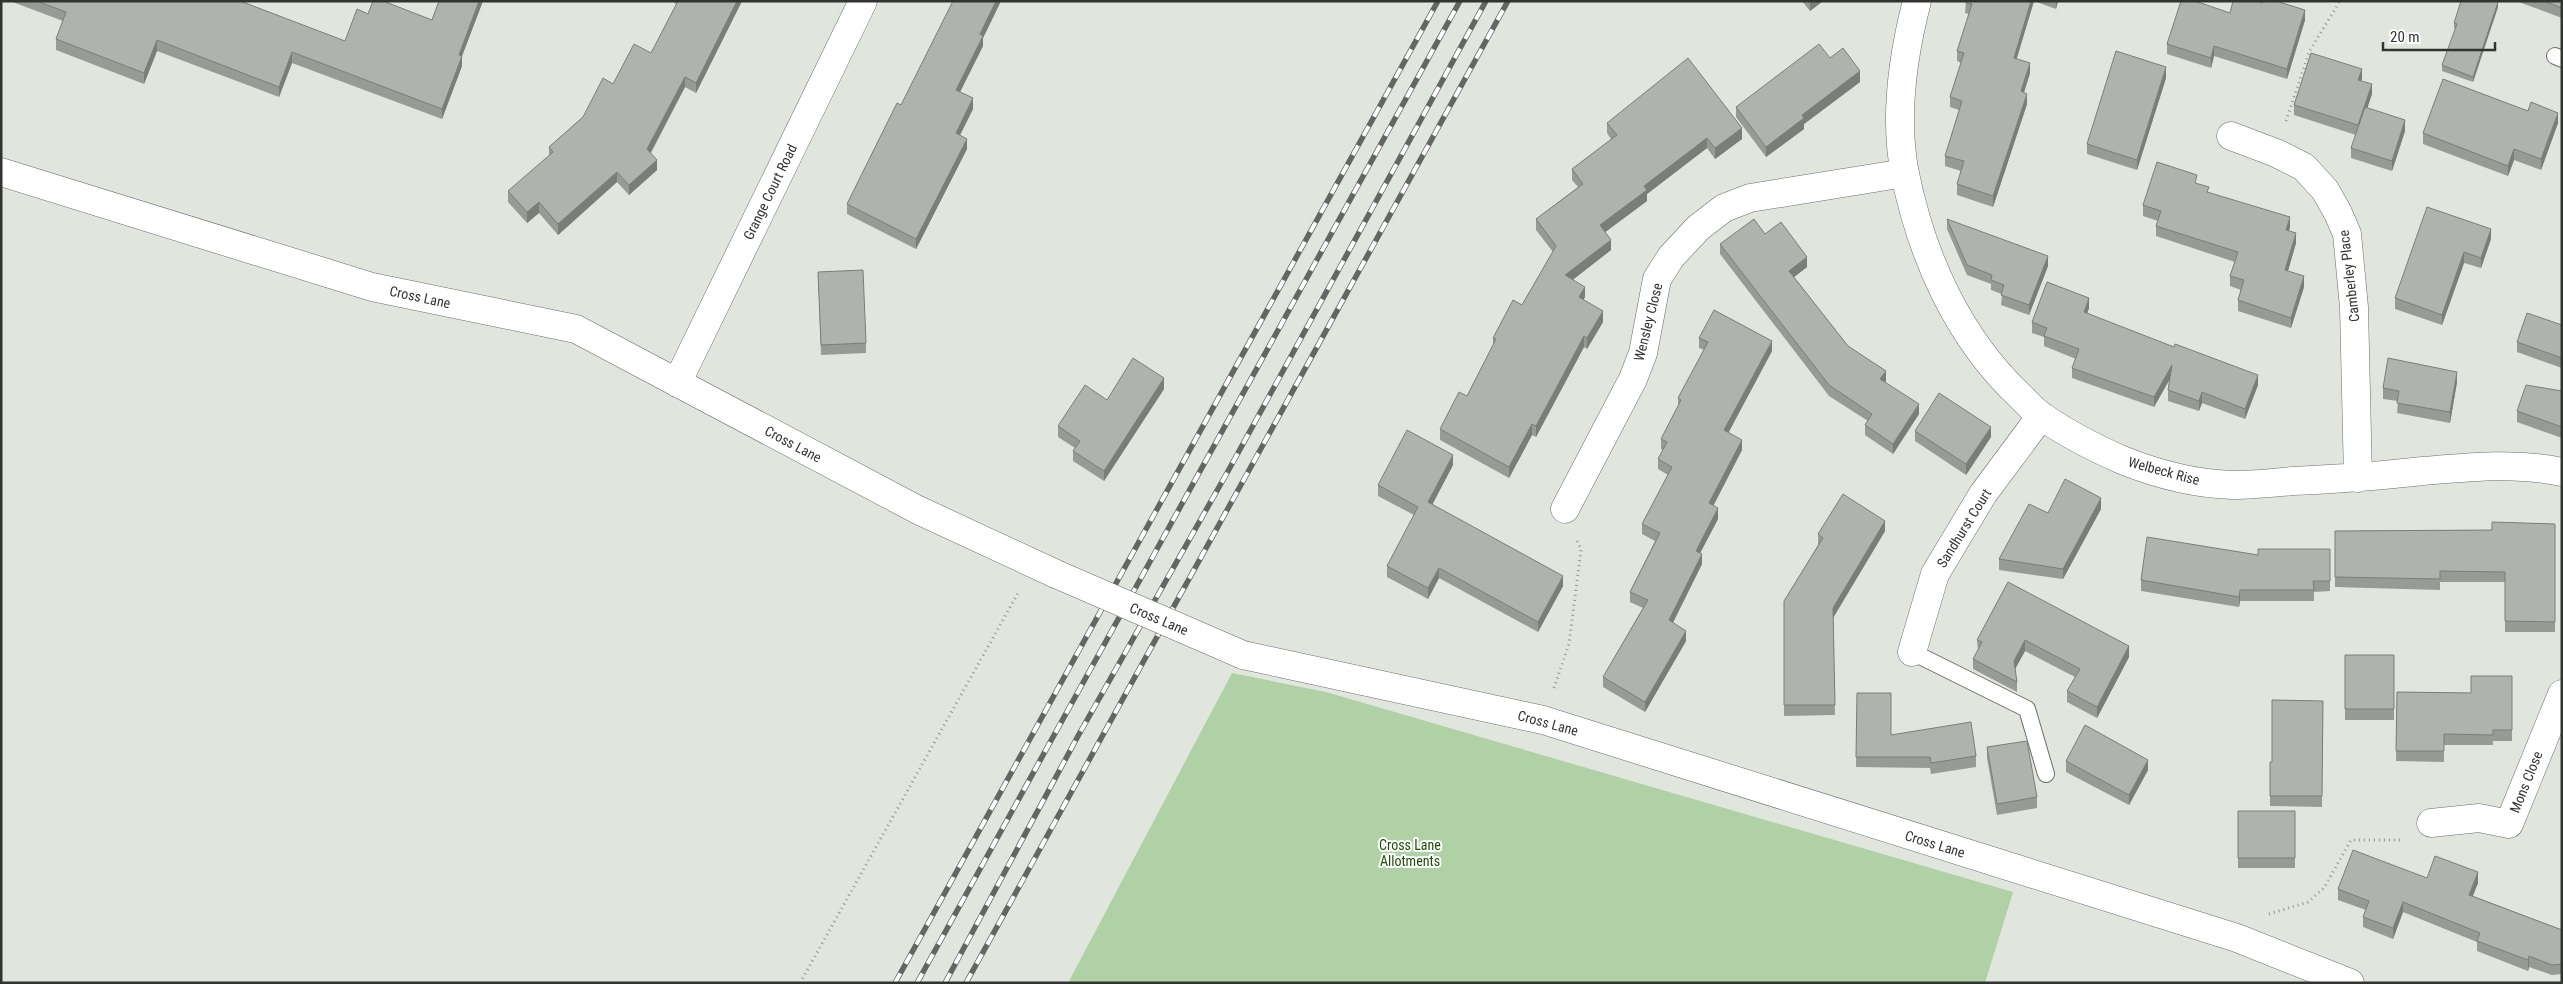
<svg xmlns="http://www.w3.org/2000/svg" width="2563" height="984" viewBox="0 0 2563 984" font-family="'Roboto Condensed',sans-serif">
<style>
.green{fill:#b0d1a5}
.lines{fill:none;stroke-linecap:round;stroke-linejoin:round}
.service-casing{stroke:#696f68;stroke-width:18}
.minor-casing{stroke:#696f68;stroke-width:29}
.path{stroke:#929791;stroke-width:3;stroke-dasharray:1 4;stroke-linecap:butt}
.service{stroke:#fff;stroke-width:16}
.minor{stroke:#fff;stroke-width:28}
.rail-casing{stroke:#636662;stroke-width:5.5}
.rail{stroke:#fff;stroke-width:4;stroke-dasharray:11;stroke-linecap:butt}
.minor-bridge-casing{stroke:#696f68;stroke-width:29;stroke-linecap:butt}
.minor-bridge{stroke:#fff;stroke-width:28}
.wall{fill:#969b95}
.shaded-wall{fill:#7a7e79}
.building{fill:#aeb4ad;stroke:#7a7e79}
.labels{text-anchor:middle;stroke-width:4;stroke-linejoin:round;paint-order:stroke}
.street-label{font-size:14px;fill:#323431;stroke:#fff}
.park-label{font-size:14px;fill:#1e4c08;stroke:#fff}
</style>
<rect width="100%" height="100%" fill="#e0e6de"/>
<!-- green -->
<path class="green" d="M1232,673L1326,692L2013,892L1985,983H1068Z"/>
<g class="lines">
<defs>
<path id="service" d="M2555,56L2562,59
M1912,652L2027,709L2046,774"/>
<path id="minor" d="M1917,1C1903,55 1894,119 1905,174C1922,257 1958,338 2021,397C2028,404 2035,412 2043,417C2067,434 2095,448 2122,460C2157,474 2195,484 2233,485C2253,485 2273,483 2293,481C2336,479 2380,476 2423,471C2470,467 2515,462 2562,472
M2231,136L2276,153L2304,167L2325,190L2338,213L2347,234L2354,307L2358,478
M1,172L372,287L576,329L918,510L1056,574
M677,383L863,1
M1565,509L1633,379L1643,353L1657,279L1671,257L1698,228L1724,208L1750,198L1905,173
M1912,652L1935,574L1983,494L2041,416
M1243,655L1543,720L2237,938L2350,983
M2431,823L2479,818L2509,824L2562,694"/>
</defs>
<!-- service casing -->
<use href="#service" class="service-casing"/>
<!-- minor casing -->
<use href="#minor" class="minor-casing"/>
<!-- path -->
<path class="path" d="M2286,121L2309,52L2340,1
M1554,688L1569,644L1581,550L1577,540
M2269,914L2308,902L2324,888L2351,840H2402
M800,983L1018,593"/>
<!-- service -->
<use href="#service" class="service"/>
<!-- minor -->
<use href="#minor" class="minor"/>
<defs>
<path id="rail" d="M895,983L1438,1
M917,983L1460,1
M945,983L1078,736L1227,473L1486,1
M966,983L1508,1"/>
</defs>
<!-- rail casing -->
<use href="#rail" class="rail-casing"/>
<!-- rail -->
<use href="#rail" class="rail"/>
<defs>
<path id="minor-bridge" d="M1056,574L1243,655"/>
</defs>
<!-- minor-bridge casing -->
<use href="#minor-bridge" class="minor-bridge-casing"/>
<!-- minor-bridge -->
<use href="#minor-bridge" class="minor-bridge"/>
</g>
<!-- wall -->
<path class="wall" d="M10,1H189L345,41L368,14L432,20L439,1H483L462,56V66L442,119L292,63L279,97L157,51L144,84L56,50V39L63,21Z
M674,1H742L696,93L685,87L651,153L657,170L629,195L617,182L558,235L539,213L527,223L508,202V191L549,156V147L583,117L613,84L651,53L677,4L674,3Z
M953,1H1001L983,38V46L960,92L973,109L960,135L967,149L916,249L847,214V204L901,105Z
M1802,1H1823L1810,11Z
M1966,1H2058L2056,9L2034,1L2016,59L2030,73L2024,92L2027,104L1993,207L1957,195V184L1961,171L1945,166V156L1959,110L1950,107V97L1961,63L1957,61V51L1969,14L1965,13Z
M2516,1H2562V18Z
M2262,3L2305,20L2287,79L2214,56L2211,68L2167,54V44L2230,13Z
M2498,7L2473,82L2442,71V65L2456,29L2454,28V23Z
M1830,58L1860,82L1804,124V129L1766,157L1736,117V107Z
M2166,78L2137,170L2087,154V144Z
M2362,79L2361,81L2372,94L2367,108L2405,131L2392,171L2351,158V148L2356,135L2294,115V105Z
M1607,123L1742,139L1715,159L1707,148L1647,194V201L1605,232L1611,250L1572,280L1585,297L1583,300L1603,322L1587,349L1584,347L1536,437L1532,435L1509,478L1440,440V429L1467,396L1493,346V338L1522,305L1553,252L1536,230V219L1578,187L1572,180V169L1611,139L1607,133Z
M2558,123L2541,170L2514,160L2508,176L2423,144V133Z
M2197,184L2209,193L2290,227L2289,231L2296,243L2288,271L2304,287L2291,328L2238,311V300L2241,290L2230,286V276L2235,262L2156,236V226L2158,221L2143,216V205Z
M1947,219L2048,266L2029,315L2001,305L2002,294L1991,290V284L1967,275L1947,229Z
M2491,229V239L2481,268L2464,263L2442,325L2395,309V298Z
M1765,234L1807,267L1794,277L1848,346L1886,381L1885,382L1919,414L1893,454L1865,435V425L1868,421L1829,396L1720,254V244Z
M818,272L866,343V353L821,355Z
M2089,308L2087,313L2258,385L2245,419L2202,403L2199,411L2168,401V390L2170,379L2154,407L2072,378V368L2076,359L2044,346V337L2032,333V322Z
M2562,325V368L2517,352V342Z
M1699,338L1772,351L1728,433L1742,450L1713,506L1718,519L1700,553L1702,564L1673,623L1686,641L1645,712L1603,687V677L1643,608L1630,602V592L1655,541L1642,534V524L1668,475L1658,469V459L1663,450L1661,449V439L1678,406V398L1704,350L1699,348Z
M2457,382L2450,423L2397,413L2398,401L2383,399V388Z
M1164,389L1104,481L1073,461V451L1075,448L1058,437V426L1107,400Z
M2562,391V438L2517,422V411Z
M1915,431L1991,437L1966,475L1915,441Z
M1453,465L1432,504L1563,586L1538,632L1439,578L1428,599L1387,577V566L1414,515L1378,496V485Z
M2101,509L2063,579L1999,570V559L2048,513Z
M2555,524V632H2505V582H2440V590L2335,587V531L2492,530Z
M1885,531L1833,618L1835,715L1784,716V601L1818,545V534Z
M2330,549V591L2314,592V601H2240L2239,607L2141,591V580L2258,555Z
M2008,582L2129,657L2097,718L2067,702V691L2075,677L2025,651L2015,669L2017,682V692L1973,669V659L1978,651L1977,640Z
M2345,655H2394V720H2345Z
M2512,676V741H2493V745H2444V762L2396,761L2397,692L2471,693Z
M1857,693L1891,735L1976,756V767L1931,774L1930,768L1856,767Z
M2323,701L2322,807L2270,806V762H2272Z
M1987,747L2037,797V808L1997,815L1987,758Z
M2066,761L2148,770L2129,805L2066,772Z
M2238,811H2295V868H2238Z
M2427,878L2478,883L2473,896L2562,930V974L2552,975L2529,967L2528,971L2477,951V942L2403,912L2393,939L2363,927V917L2366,910L2338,900V889Z"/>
<!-- shaded-wall -->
<path class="shaded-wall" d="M479,1H483L462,56V66L442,119V109L459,55Z
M737,1H742L696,93V83Z
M996,1H1001L983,38V46L956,100V90L980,34Z
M1810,1H1823L1810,11Z
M2031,1H2034L2014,68V58Z
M2056,1H2058L2056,9Z
M2498,2V7L2473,82V77Z
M2305,10V20L2287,79V69Z
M157,40V51L144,84V73Z
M2214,46V56L2211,68V58Z
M292,52V63L279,97V87Z
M2030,63V73L2021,102V91Z
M2166,67V78L2137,170V160Z
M2362,69V79L2358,90V80Z
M1860,71V82L1804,124V129L1766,157V147L1802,115Z
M685,77V87L647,159V149Z
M2372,84V94L2358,136V125Z
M2027,94V104L1993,207V196Z
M973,98V109L956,143V133Z
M2558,113V123L2541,170V159Z
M2405,120V131L2392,171V161Z
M1742,128V139L1715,159V148Z
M1707,138V148L1647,194V201L1600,236V225L1644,186Z
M967,139V149L916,249V239Z
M2514,149V160L2508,176V166Z
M657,160V170L629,195V185Z
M617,172V182L558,235V224Z
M539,202V213L527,223V212Z
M2290,217V227L2286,240V230Z
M2491,229V239L2481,268V258Z
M2296,233V243L2285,281V270Z
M1611,240V250L1565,286V275Z
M2464,252V263L2442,325V315Z
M2048,256V266L2029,315V305Z
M1807,257V267L1789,281V271Z
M2304,276V287L2291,328V318Z
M1585,287V297L1579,308V297Z
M2089,298V308L2084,323V312Z
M1603,311V322L1587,349V338Z
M1584,336V347L1536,437V426Z
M1772,341V351L1724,441V430Z
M2172,365V375L2154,407V397Z
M1886,371V381L1880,389V379Z
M2457,372V382L2450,423V412Z
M2258,375V385L2245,419V409Z
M1164,378V389L1104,481V471Z
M2202,392V403L2199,411V401Z
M1919,404V414L1893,454V444Z
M1532,424V435L1509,478V467Z
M1991,427V437L1966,475V464Z
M1742,440V450L1709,514V503Z
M1453,455V465L1428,513V502Z
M2101,498V509L2063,579V569Z
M1718,508V519L1696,561V551Z
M1885,521V531L1833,618V608Z
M1702,554V564L1669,630V620Z
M1439,568V578L1428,599V588Z
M1563,576V586L1538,632V622Z
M2240,590V601L2239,607V597Z
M1686,631V641L1645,712V702Z
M2025,640V651L2014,671V661Z
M2129,646V657L2097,718V707Z
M2148,760V770L2129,805V795Z
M2478,872V883L2469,905V895Z
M2403,902V912L2393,939V928Z
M2529,956V967L2528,971V960Z"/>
<!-- building -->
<path class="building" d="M37,1H240L345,41L357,9L368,14L373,1H383L432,20L439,1H479L459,55L462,56L442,109L292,52L279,87L157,40L144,73L56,39L66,12Z
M678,1H737L696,83L685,77L647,149L657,160L629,185L617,172L558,224L539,202L527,212L508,191L553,152L549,147L583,117L603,78L613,84L634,44L651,53Z
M953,1H996L980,34L983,36L956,90L973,98L956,133L967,139L916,239L847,204L897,103L901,105Z
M1966,1H2031L2014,58L2030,63L2021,91L2027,94L1993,196L1957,184L1964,161L1945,156L1962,101L1950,97L1964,53L1957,51L1972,4L1965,2Z
M2181,1H2195L2230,13L2233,1H2258L2262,3L2263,1H2276L2305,10L2287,69L2214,46L2211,58L2167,44Z
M2461,1H2496L2498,2L2473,77L2442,65L2457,24L2454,23Z
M2544,1H2562V8Z
M1819,44L1830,58L1843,48L1860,71L1802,115L1804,118L1766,147L1736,107Z
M2116,51L2166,67L2137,160L2087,144Z
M2311,53L2362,69L2358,80L2372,84L2358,125L2294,105Z
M1688,58L1742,128L1715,148L1707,138L1644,186L1647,190L1600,225L1611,240L1565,275L1585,287L1579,297L1603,311L1587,338L1584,336L1536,426L1532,424L1509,467L1440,429L1459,392L1467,396L1496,339L1493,338L1513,300L1522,305L1556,246L1536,219L1583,184L1572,169L1617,135L1607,123Z
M2443,79L2528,111L2531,102L2558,113L2541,159L2514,149L2508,166L2423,133Z
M2365,107L2405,120L2392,161L2351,148Z
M2157,162L2197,175L2195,183L2209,187L2207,192L2290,217L2286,230L2296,233L2285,270L2304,276L2291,318L2238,300L2244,280L2230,276L2238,252L2156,226L2161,211L2143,205Z
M2427,207L2491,229L2481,258L2464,252L2442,315L2395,298Z
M1754,219L1765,234L1781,222L1807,257L1789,271L1848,346L1886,371L1880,379L1919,404L1893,444L1865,425L1872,414L1829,385L1720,244Z
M1947,219L2048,256L2029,305L2001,295L2004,285L1991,280L1992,275L1967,265Z
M863,270L866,343L821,345L818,272Z
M2047,282L2089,298L2084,312L2174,347L2175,344L2258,375L2245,409L2202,392L2199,401L2168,390L2172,365L2154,397L2072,368L2079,349L2044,336L2047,328L2032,322Z
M1714,310L1772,341L1724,430L1742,440L1709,503L1718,508L1696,551L1702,554L1669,620L1686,631L1645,702L1603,677L1648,600L1630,592L1660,533L1642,524L1672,467L1658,459L1667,442L1661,439L1681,400L1678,398L1708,342L1699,338Z
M2527,313L2562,325V358L2517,342Z
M1133,358L1164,378L1104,471L1073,451L1080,441L1058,426L1085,385L1107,400Z
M2388,358L2457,372L2450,412L2397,403L2399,391L2383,388Z
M2526,385L2562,391V427L2517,411Z
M1939,393L1991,427L1966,464L1915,431Z
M1407,430L1453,455L1428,502L1563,576L1538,622L1439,568L1428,588L1387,566L1418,507L1378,485Z
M2065,479L2101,498L2063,569L1999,559L2029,504L2048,513Z
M1843,494L1885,521L1833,608L1835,705H1784V601L1823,538L1818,534Z
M2492,522L2555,524V622L2505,621V572L2440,571V579L2335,577V531L2492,530Z
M2147,537L2258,555V549H2330V581H2313L2314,590H2240L2239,597L2141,580Z
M2008,582L2129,646L2097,707L2067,691L2080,669L2025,640L2014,661L2017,682L1973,659L1982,642L1977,640Z
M2345,655H2394V709H2345Z
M2471,676H2512V730H2493V735L2444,734V751H2396L2397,692L2471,693Z
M1857,693H1891V735L1971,722L1976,756L1931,763L1930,757H1856Z
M2272,700L2323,701L2322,796H2270V762H2272Z
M2085,725L2148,760L2129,795L2066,761Z
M2027,741L2037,797L1997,804L1987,747Z
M2238,811H2295V858H2238Z
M2353,850L2427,878L2435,856L2478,872L2469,895L2562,930V964L2552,965L2529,956L2528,960L2477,941L2480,933L2403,902L2393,928L2363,917L2369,901L2338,889Z"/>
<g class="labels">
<!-- street labels -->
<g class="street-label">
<text transform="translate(770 192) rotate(-64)" y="5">Grange Court Road</text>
<text transform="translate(2349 276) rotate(-97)" y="5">Camberley Place</text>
<text transform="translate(420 297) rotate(12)" y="5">Cross Lane</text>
<text transform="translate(1648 322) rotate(-76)" y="5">Wensley Close</text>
<text transform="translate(793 444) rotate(28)" y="5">Cross Lane</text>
<text transform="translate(2164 471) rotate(15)" y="5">Welbeck Rise</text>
<text transform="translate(1964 528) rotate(-58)" y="5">Sandhurst Court</text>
<text transform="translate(1159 619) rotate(23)" y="5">Cross Lane</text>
<text transform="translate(1548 723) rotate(15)" y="5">Cross Lane</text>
<text transform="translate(2526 782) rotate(-68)" y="5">Mons Close</text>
<text transform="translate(1935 844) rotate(17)" y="5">Cross Lane</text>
</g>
<!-- park labels -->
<g class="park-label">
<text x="1410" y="850">Cross Lane<tspan x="1410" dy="16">Allotments</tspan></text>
</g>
</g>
<!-- border -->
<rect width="2563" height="984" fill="none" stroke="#323431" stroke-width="5"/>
<!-- scale -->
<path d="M2383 42v8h112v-8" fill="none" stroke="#323431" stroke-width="2.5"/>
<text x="2390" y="42" font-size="15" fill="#323431" stroke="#ffffff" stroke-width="4" paint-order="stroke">20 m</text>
</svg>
